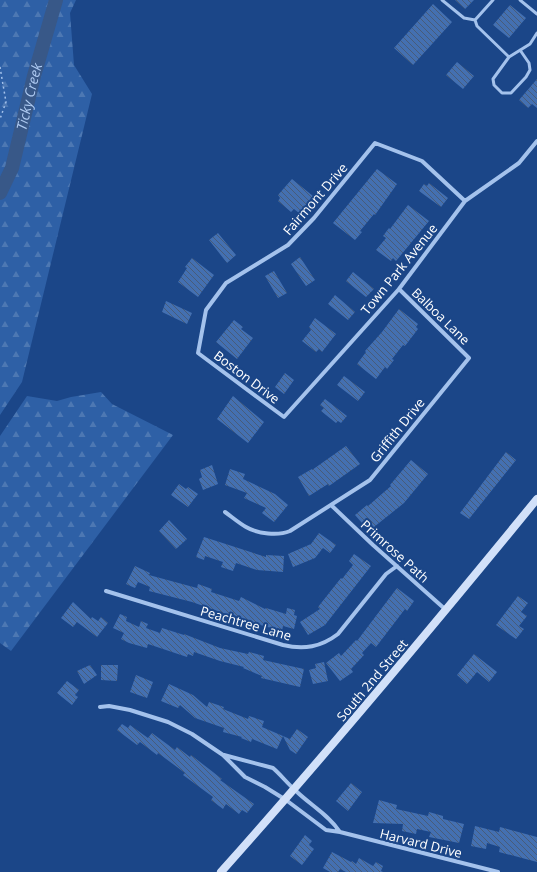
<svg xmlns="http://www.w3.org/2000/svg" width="537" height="872" viewBox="0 0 537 872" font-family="'Open Sans',sans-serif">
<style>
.forest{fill:url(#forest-firs)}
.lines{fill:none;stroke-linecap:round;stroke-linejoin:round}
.river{stroke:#385888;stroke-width:14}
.building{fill:url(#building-back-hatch)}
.path{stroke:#a4c2ec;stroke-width:1.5;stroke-dasharray:2 3;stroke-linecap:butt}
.service{stroke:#a4c2ec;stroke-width:3}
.minor{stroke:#a4c2ec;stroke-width:4}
.secondary{stroke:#d1e0f9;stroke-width:8}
.labels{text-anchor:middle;stroke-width:4;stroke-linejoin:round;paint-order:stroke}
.street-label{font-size:13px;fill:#fff;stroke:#1b4688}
.water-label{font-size:14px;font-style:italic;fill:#b0ccf3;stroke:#1b4688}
</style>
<defs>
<pattern id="forest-firs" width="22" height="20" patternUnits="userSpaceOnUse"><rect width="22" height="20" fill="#2e60a6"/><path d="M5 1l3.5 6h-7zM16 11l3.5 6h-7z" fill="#4d78b3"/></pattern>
<pattern id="building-back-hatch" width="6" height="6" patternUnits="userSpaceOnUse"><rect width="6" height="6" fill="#4470b1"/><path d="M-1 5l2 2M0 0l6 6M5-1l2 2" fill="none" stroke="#485c79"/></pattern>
</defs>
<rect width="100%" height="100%" fill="#1b4688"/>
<!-- forest -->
<path class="forest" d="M0,0H76L70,13L74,65L92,94L22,382L0,415Z
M101,392L112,404L173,435L11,651L0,643V436L27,396L57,401L71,397Z"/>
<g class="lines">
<!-- river -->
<path class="river" id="s1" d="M0,193L12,168L34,76L56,0"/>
</g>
<!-- building -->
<path class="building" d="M455,0H474L465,9Z
M433,4L452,22L413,65L394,48Z
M510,5L526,18L509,38L493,25Z
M457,62L474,76L463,89L446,75Z
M537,79V108L532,104L528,108L519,100Z
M377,169L397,184L375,215L374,214L360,231L362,232L355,240L333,223Z
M292,179L313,196L299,213L294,209L291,212L278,201L280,198L278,195Z
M429,183L448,198L441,207L419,191L424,184L427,186Z
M408,205L429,221L396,261L393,258L391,261L376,250L386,238L383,236L389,228L390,229Z
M218,233L236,255L227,263L209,240Z
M300,257L315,280L306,286L291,264Z
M192,258L214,275L198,297L178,282L187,268L185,267Z
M274,271L287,293L278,298L265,276Z
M353,272L374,289L366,297L346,281Z
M335,295L355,312L348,320L328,304Z
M166,301L192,313L187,324L162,312Z
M399,309L418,324L416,327L418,329L405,346L403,345L392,359L394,360L387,369L385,367L376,379L357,364L366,352L365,351L382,332Z
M315,318L336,334L322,352L319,349L316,352L302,341L311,330L309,327Z
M234,320L243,327L241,329L253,338L237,359L216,342Z
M285,373L294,380L284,394L275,387Z
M344,376L365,392L358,401L337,385Z
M233,396L264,422L248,443L217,419Z
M325,399L347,416L341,423L338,421L336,423L321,411L324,408L320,405Z
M346,446L360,464L329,486L328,484L309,496L298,477L312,469V470Z
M506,452L516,460L469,519L460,513Z
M411,460L428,474L404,503L369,531L355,515L367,505L368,506L391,486L390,485Z
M212,465L218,484L203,490L199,479L202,477L200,470Z
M230,469L245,474L243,479L275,494L288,505L274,522L262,513L266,508L244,498L247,493L225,485Z
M179,484L186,489L188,487L198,494L188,507L171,495Z
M169,520L187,539L176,549L159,531Z
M319,533L336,545L330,553L323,548L315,558L293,567L288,554L311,544Z
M204,537L266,557V555L284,556L283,572L257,570L236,563L233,571L221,567L223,562L205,556L204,560L196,557Z
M354,554L371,566L325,625L308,635L300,622L320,609L318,607L341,578L342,579L353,565L349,561Z
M135,566L150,573L149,575L197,588L198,584L212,589L211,592L239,601L241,597L265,609L266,608L286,614L287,608L295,610L294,615L297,616L294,629L283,626L282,631L246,621L230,613L229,615L192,602L149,591L150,587L138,582L135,588L126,584Z
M397,588L414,601L407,611L405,609L376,647L371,643L362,653L364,655L351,669L353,672L340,681L326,663L339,653L341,656L356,640L357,641Z
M518,596L528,603L521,612L527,616L519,626L524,629L516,639L496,625Z
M73,602L91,619L92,617L98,621L101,617L108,623L97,637L77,622L73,627L61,618Z
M120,614L127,617L126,621L139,627L141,621L148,624L146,628L160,633L162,628L184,635V634L220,648L248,654L249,652L264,656L263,660L304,669L300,687L261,678L262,676L243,668L244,667L220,661L194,652L193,656L188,654L187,657L148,644L147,648L129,643L121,639L124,633L113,628Z
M474,654L497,672L489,682L477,672L467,684L457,675Z
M324,662L328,681L313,684L309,670L316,668L315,664Z
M90,665L97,675L84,684L77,671Z
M101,665H118L117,681L101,680Z
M136,675L153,682L147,698L130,692Z
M67,681L79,690L75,695L78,697L72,705L57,693Z
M169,684L193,695L207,707L209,702L224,707L223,709L248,719L249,716L264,721L262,727L290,739L297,729L308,737L296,754L290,750L283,736L277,749L252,739L251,742L241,738L242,737L223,732L224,728L195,718L180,705L178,708L161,701Z
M122,724L128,728L130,725L148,738L152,733L175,750L177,747L190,757L191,755L222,779L220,780L254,804L247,813L242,810L239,814L226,804L223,809L211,800L213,797L183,775L185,773L158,753L157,755L140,742L137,745L117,730Z
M351,783L362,792L348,811L336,801Z
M379,800L397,805L396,809L428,816L429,812L443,816V819L464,824L459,843L429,837L431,832L417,829L416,834L402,831L403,824L373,823Z
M475,826L499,832L500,827L537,837V862L499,852L500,847L487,843L486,849L471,846Z
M305,835L312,841L309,845L314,849L302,865L290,856Z
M332,852L351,862L352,861L356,864L359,858L373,866L376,862L383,866L381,871L383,872H346L340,869L338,872H330L323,868Z"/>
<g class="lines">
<!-- path -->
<path class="path" d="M0,67L6,102L0,119"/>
<!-- service -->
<path class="service" d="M442,0L464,18L475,20
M493,0L475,20L477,26L509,57L530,44L537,33
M520,0L537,14
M509,57L493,79L494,85L502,93H511L526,77L530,70L529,63L520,50"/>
<!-- minor -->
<path class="minor" d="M465,201L422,161L375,143L314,218L288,245L226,283L206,310L198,353L284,417L399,289L465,201L519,163L537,141
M331,505L373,545L446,610
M225,512C232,517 239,523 246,527C258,534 278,536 290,531L370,480L469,358L399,289
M106,591L283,645C304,650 321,647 338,634L386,574L397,566
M100,707L109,706L130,710L168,722L192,734L223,755L245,777L265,787L286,800L326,830L340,832L498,872
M224,755L273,768C281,775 287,783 295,790C310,805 328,814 340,832"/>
<!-- secondary -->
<path class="secondary" d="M221,872C330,750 434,625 537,499"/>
</g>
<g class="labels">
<!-- street labels -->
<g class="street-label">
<text transform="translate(315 199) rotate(-49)" y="5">Fairmont Drive</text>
<text transform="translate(399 269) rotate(-51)" y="5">Town Park Avenue</text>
<text transform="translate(441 316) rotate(44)" y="5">Balboa Lane</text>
<text transform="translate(247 377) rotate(37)" y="5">Boston Drive</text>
<text transform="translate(397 430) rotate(-51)" y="5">Griffith Drive</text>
<text transform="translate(395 551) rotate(42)" y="5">Primrose Path</text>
<text transform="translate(246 623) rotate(16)" y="5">Peachtree Lane</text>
<text transform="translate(372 680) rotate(-50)" y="5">South 2nd Street</text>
<text transform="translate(421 843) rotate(14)" y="5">Harvard Drive</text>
</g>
<!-- water labels -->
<g class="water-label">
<text dy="5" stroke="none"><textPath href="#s1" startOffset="101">Ticky Creek</textPath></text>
</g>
</g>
</svg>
